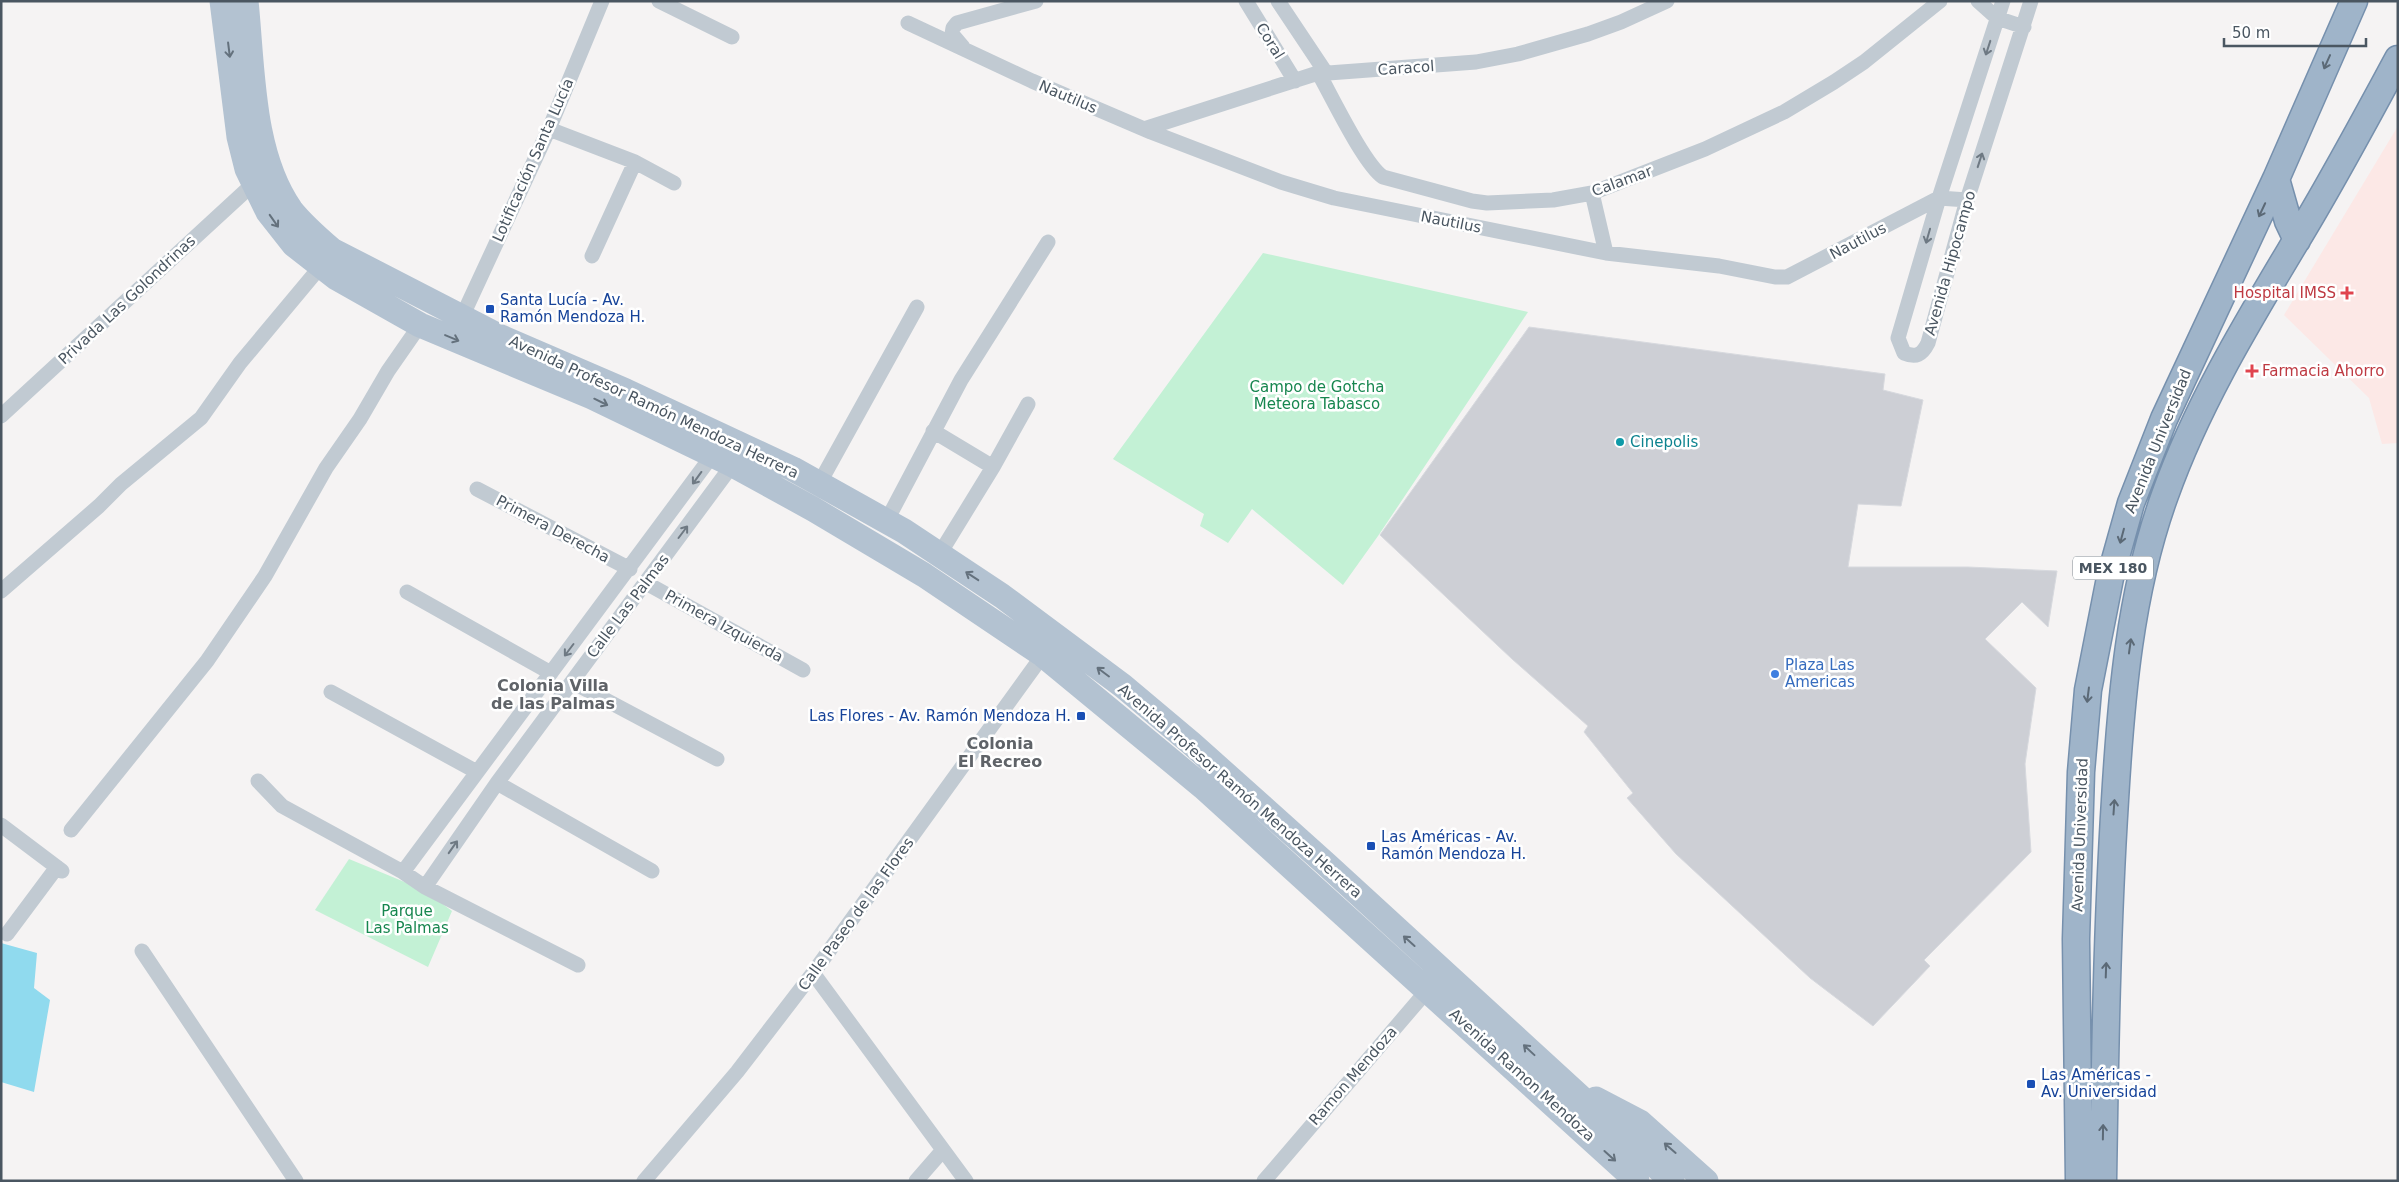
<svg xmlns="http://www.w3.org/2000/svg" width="2399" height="1182" viewBox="0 0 2399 1182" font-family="'DejaVu Sans',sans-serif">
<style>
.medical{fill:#fce8e6}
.green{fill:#c3f1d5}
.water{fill:#90daee}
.building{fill:#cdcfd5;stroke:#d7d9de}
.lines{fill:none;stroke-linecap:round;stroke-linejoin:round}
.trunk-casing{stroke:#7690ad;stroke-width:29}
.minor{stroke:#c1cad2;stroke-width:15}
.primary{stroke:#b3c2d1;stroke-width:25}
.trunk{stroke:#9fb4c9;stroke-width:26}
.oneway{stroke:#6e7983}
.oneway2{stroke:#64717d}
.oneway3{stroke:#5b6976}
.health-dot{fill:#e0444e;stroke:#fff;stroke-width:2}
.transit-dot{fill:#1a4fb4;stroke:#fff;stroke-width:2}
.culture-dot{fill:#0f9aa8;stroke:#fff;stroke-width:2}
.shop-dot{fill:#3f7fe0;stroke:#fff;stroke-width:2}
.labels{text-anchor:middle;stroke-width:5;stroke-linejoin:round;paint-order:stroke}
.shield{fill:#fff;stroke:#808990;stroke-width:1}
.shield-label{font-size:14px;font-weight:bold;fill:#4a5661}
.street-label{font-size:15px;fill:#4a5661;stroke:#fff}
.health-label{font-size:15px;fill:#be3a42;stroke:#fff;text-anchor:end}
.transit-label{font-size:15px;fill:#164399;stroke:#fff;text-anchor:start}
.park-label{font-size:15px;fill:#17864f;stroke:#fff}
.culture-label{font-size:15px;fill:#0d838f;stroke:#fff;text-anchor:start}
.shop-label{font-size:15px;fill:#366cbe;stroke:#fff;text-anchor:start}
.neighbourhood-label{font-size:16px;font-weight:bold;fill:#5f6368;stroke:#fff}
</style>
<rect width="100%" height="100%" fill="#f5f3f3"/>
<!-- medical -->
<path class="medical" d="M2398,126V443L2382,444L2369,398L2284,315Z"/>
<!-- green -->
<path class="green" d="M1263,253L1528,312L1378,536L1343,585L1252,509L1228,543L1200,526L1204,514L1113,459Z
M349,859L424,890L452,911L428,967L315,910Z"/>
<!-- water -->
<path class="water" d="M1,943L37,953L34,988L50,1000L34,1092L1,1082Z"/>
<!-- building -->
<path class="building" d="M1529,327L1885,374L1883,390L1923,400L1901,506L1858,504L1848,567H1968L2057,571L2048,627L2022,602L1985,639L2036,688L2025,764L2031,852L1924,960L1930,966L1873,1026L1810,978L1676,854L1627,798L1633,793L1584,732L1588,726L1512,659L1380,535Z"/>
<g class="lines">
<defs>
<path id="trunk" d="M2276,179L2288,221L2297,240
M2079,1181L2076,939L2081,772L2088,690L2110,578L2131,503L2164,419L2276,179L2354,1
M2103,1181C2105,1054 2107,927 2115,800C2121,698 2130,591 2165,495C2197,405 2247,323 2296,241C2332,182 2365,120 2398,59"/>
</defs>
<!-- trunk casing -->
<use href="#trunk" class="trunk-casing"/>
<!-- minor -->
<path class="minor" d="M659,1L732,37
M1246,1L1295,81
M1278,1L1326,73
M1978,1L1997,18L2024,27
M2003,1L1939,198L1898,338L1904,353C1916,358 1922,355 1928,343L1967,200L2031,1
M908,23L1032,81L1151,132L1281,182L1334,198L1606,253L1719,266L1775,277H1787L1939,198L1967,200
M963,47L952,34L953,28L957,23L1036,1
M1319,74C1332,97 1364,164 1383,177L1472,201L1487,203L1553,200L1592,193L1705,149L1784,112L1834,82L1864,62L1940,1
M549,129L635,162L674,183
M1144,129L1315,74L1476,62L1518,54L1588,34L1621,22L1667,1
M1592,193L1606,253
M592,256L635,162
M462,317L549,129L602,1
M1,416L253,184
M933,431L993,467
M819,484L917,307
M477,489L630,569
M886,522L961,380L1048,242
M939,555L993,467L1028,404
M646,583L803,670
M1,591L99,506L121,484L201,418L240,363L321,266
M407,592L551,673
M572,682L717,759
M331,692L477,772
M258,781L282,806L403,872L425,887L578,965
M497,783L652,871
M1,825L62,871
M71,830L207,661L265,576L326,468L360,419L388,371L420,325
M403,872L717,449
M425,887L497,783L736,460
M7,934L57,867
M142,951L296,1181
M813,973L966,1181
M644,1181L737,1072L813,973L1048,648
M916,1181L943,1150
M1264,1181L1431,986"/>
<!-- primary -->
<path class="primary" d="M222,1L239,137L247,169L268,212L294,245L335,277L420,325L592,397L733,465L813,509L924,575L1043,655L1203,787L1637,1181
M246,1C253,68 251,153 291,210C303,225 318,238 332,250L501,337L626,391L793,469L904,531L1002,596L1123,686L1192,744L1326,864L1672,1181
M1596,1099L1640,1122L1706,1181"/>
<!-- trunk -->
<use href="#trunk" class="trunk"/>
</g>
<!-- one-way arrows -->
<defs><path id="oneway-shaft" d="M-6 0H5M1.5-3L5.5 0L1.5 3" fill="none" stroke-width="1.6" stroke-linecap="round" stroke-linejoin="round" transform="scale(1.25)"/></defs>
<g class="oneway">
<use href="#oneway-shaft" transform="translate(1988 48) rotate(108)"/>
<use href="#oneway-shaft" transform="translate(1980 160) rotate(-72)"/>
<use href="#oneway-shaft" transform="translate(1928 236) rotate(106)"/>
<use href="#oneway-shaft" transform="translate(697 478) rotate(126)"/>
<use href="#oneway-shaft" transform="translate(683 532) rotate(-53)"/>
<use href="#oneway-shaft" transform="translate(569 650) rotate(127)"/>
<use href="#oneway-shaft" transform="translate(453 847) rotate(-55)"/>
</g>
<g class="oneway2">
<use href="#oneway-shaft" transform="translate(229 50) rotate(83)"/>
<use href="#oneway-shaft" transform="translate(274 221) rotate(55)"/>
<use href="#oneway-shaft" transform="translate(452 338) rotate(23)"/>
<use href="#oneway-shaft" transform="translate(601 402) rotate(26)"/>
<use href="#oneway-shaft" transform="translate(972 576) rotate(-147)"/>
<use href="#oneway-shaft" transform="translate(1103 672) rotate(-143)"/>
<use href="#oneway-shaft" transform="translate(1409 941) rotate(-138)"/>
<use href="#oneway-shaft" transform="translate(1529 1050) rotate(-137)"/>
<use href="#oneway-shaft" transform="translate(1670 1148) rotate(-139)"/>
<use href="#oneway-shaft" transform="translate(1610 1156) rotate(42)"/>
</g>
<g class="oneway3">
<use href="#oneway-shaft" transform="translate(2327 62) rotate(114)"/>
<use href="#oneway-shaft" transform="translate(2262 210) rotate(115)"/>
<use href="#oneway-shaft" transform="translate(2122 536) rotate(105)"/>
<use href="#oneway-shaft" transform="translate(2130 646) rotate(-82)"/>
<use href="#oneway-shaft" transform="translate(2088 695) rotate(97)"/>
<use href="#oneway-shaft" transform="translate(2114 807) rotate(-86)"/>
<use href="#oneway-shaft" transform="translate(2106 970) rotate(-88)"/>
<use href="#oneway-shaft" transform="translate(2103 1132) rotate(-89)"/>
</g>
<!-- markers -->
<g class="health-dot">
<path d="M2344.5 285.5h5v5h5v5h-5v5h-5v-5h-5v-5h5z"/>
<path d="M2249.5 363.5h5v5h5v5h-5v5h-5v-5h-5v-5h5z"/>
</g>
<g class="transit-dot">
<rect x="485" y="304" width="10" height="10" rx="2.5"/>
<rect x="1076" y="711" width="10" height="10" rx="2.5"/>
<rect x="1366" y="841" width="10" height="10" rx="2.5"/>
<rect x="2026" y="1079" width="10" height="10" rx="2.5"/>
</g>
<circle class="culture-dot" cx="1620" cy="442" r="5"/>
<circle class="shop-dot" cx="1775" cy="674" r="5"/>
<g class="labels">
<!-- shield labels -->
<rect class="shield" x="2073" y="556.5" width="80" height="23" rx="4"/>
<g class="shield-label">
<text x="2113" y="573">MEX 180</text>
</g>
<!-- street labels -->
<g class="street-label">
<text transform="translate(1270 41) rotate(58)" y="5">Coral</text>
<text transform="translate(1406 68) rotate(-4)" y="5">Caracol</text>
<text transform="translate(1068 97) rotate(23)" y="5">Nautilus</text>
<text transform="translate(533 160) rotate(-66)" y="5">Lotificación Santa Lucía</text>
<text transform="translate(1622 181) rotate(-20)" y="5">Calamar</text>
<text transform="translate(1451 222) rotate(11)" y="5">Nautilus</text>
<text transform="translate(1858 241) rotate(-28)" y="5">Nautilus</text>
<text transform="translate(1950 263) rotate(-74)" y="5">Avenida Hipocampo</text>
<text transform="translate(127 300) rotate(-43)" y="5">Privada Las Golondrinas</text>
<text transform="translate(654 407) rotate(25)" y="5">Avenida Profesor Ramón Mendoza Herrera</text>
<text transform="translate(2158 441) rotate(-68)" y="5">Avenida Universidad</text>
<text transform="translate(553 529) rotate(28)" y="5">Primera Derecha</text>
<text transform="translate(628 606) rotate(-53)" y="5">Calle Las Palmas</text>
<text transform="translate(724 626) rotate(29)" y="5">Primera Izquierda</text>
<text transform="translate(1240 791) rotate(41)" y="5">Avenida Profesor Ramón Mendoza Herrera</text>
<text transform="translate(2080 835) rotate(-88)" y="5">Avenida Universidad</text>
<text transform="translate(856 914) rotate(-54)" y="5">Calle Paseo de las Flores</text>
<text transform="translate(1522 1075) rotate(42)" y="5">Avenida Ramon Mendoza</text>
<text transform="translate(1353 1076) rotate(-49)" y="5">Ramon Mendoza</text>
</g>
<!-- health labels -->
<g class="health-label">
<text x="2336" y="298">Hospital IMSS</text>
<text x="2262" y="376" text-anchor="start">Farmacia Ahorro</text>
</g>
<!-- transit labels -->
<g class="transit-label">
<text x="500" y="305">Santa Lucía - Av.<tspan x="500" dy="17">Ramón Mendoza H.</tspan></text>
<text x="1071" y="721" text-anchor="end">Las Flores - Av. Ramón Mendoza H.</text>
<text x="1381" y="842">Las Américas - Av.<tspan x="1381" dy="17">Ramón Mendoza H.</tspan></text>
<text x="2041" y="1080">Las Américas -<tspan x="2041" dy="17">Av. Universidad</tspan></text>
</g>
<!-- park labels -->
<g class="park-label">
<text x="1317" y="392">Campo de Gotcha<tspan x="1317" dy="17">Meteora Tabasco</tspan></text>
<text x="407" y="916">Parque<tspan x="407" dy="17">Las Palmas</tspan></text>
</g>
<!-- culture labels -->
<g class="culture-label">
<text x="1630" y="447">Cinepolis</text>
</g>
<!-- shop labels -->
<g class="shop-label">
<text x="1785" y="670">Plaza Las<tspan x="1785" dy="17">Americas</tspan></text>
</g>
<!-- neighbourhood labels -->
<g class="neighbourhood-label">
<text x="553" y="691">Colonia Villa<tspan x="553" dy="18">de las Palmas</tspan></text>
<text x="1000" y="749">Colonia<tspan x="1000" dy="18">El Recreo</tspan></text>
</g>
</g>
<!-- border -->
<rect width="2399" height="1182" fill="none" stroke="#4a5661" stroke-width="5"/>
<!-- scale -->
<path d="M2224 38v8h142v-8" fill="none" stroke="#4a5661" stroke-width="2.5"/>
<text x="2232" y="38" font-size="15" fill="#4a5661" stroke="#ffffff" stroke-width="4" paint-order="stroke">50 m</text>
</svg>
